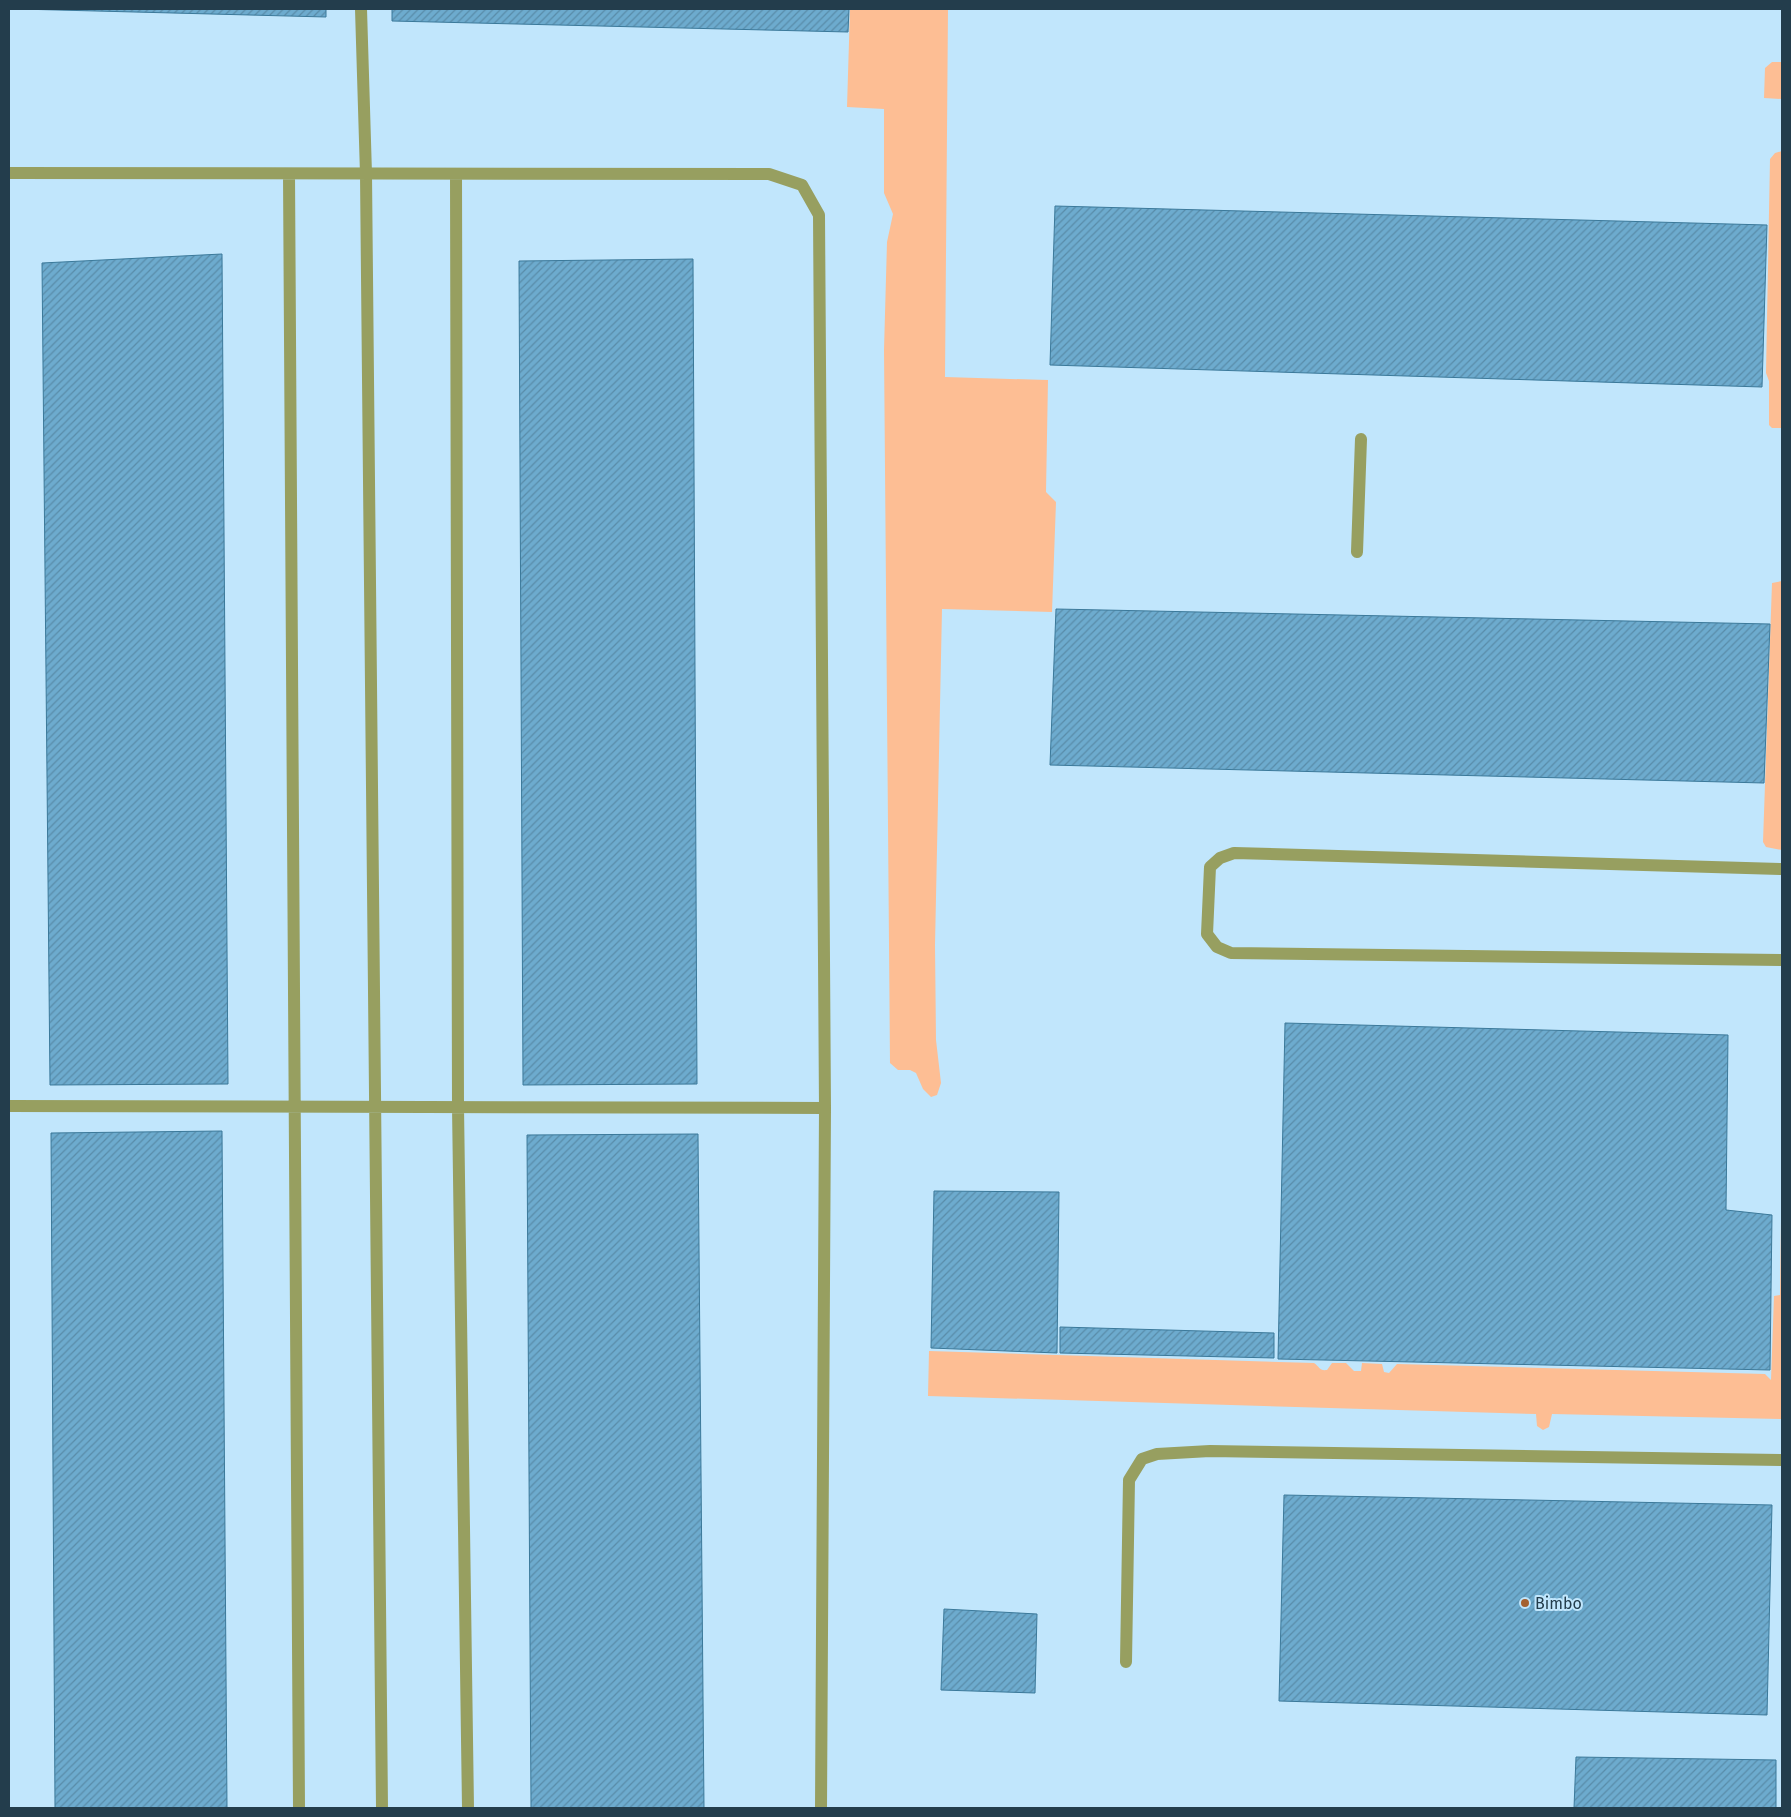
<svg xmlns="http://www.w3.org/2000/svg" width="1791" height="1817" viewBox="0 0 1791 1817" font-family="'Fira Sans',sans-serif">
<style>
.green{fill:#fdbe94}
.building{fill:url(#building-hatch);stroke:#3b799a}
.lines{fill:none;stroke-linecap:round;stroke-linejoin:round}
.lane{stroke:#979f60;stroke-width:12}
.poi-dot{fill:#a46130;stroke:#c1e6fc;stroke-width:2}
.labels{text-anchor:middle;stroke-width:4;stroke-linejoin:round;paint-order:stroke}
.poi-label{font-size:16px;fill:#233d4c;stroke:#c1e6fc;text-anchor:start}
</style>
<defs>
<pattern id="building-hatch" width="6" height="6" patternUnits="userSpaceOnUse" patternTransform="scale(1.25)"><rect width="6" height="6" fill="#6dabce"/><path d="M-1 1l2-2M0 6l6-6M5 7l2-2" fill="none" stroke="#598ca9"/></pattern>
</defs>
<rect width="100%" height="100%" fill="#c1e6fc"/>
<!-- green -->
<path class="green" d="M850,9H948L945,377L1048,380L1046,492L1056,502L1052,612L942,609L935,945L936,1040L941,1083L937,1095L931,1097L923,1089L916,1073L910,1070H898L890,1063L884,350L887,242L893,214L884,193V109L847,107Z
M1772,62H1782V99L1764,98L1765,68Z
M1782,151V428H1772L1769,425V381L1766,373L1770,159L1775,153Z
M1782,581V850L1766,847L1763,842L1772,583Z
M1781,1221L1782,1419L1552,1414L1549,1427L1543,1430L1537,1426L1536,1414L928,1396L929,1351L1314,1363C1320,1367 1319,1371 1327,1370L1332,1363H1346L1354,1371H1361L1362,1363L1382,1364L1384,1372L1389,1373L1397,1364L1765,1374L1771,1380L1774,1296L1780,1295Z"/>
<!-- building -->
<path class="building" d="M19,9H326V17Z
M392,9H849L848,32L392,21Z
M1055,206L1767,225L1762,387L1050,365Z
M222,254L228,1084L50,1085L42,263Z
M693,259L697,1084L523,1085L519,261Z
M1056,609L1770,624L1764,783L1050,765Z
M1285,1023L1728,1035L1726,1210L1772,1215L1770,1370L1278,1359Z
M222,1131L227,1808H55L51,1133Z
M698,1134L704,1808H531L527,1135Z
M934,1191L1059,1192L1057,1353L931,1348Z
M1060,1327L1274,1333V1358L1060,1353Z
M1284,1495L1772,1505L1767,1715L1279,1701Z
M944,1609L1037,1614L1035,1693L941,1690Z
M1576,1757L1776,1760V1808H1574Z"/>
<g class="lines">
<!-- lane -->
<path class="lane" d="M361,9L366,174L382,1808
M9,173L769,174L802,185L819,215L825,1108L821,1808
M289,174L299,1808
M456,174L458,1107L468,1808
M1357,552L1361,439
M1782,869L1234,853L1220,858L1210,867L1207,934L1217,947L1231,953L1782,960
M9,1106L825,1108
M1126,1662L1129,1480L1142,1459L1157,1454L1210,1451L1782,1460"/>
</g>
<!-- markers -->
<circle class="poi-dot" cx="1525" cy="1603" r="5"/>
<g class="labels">
<!-- poi labels -->
<g class="poi-label">
<text x="1535" y="1609">Bimbo</text>
</g>
</g>
<!-- border -->
<rect width="1791" height="1817" fill="none" stroke="#233d4c" stroke-width="20"/>
</svg>
